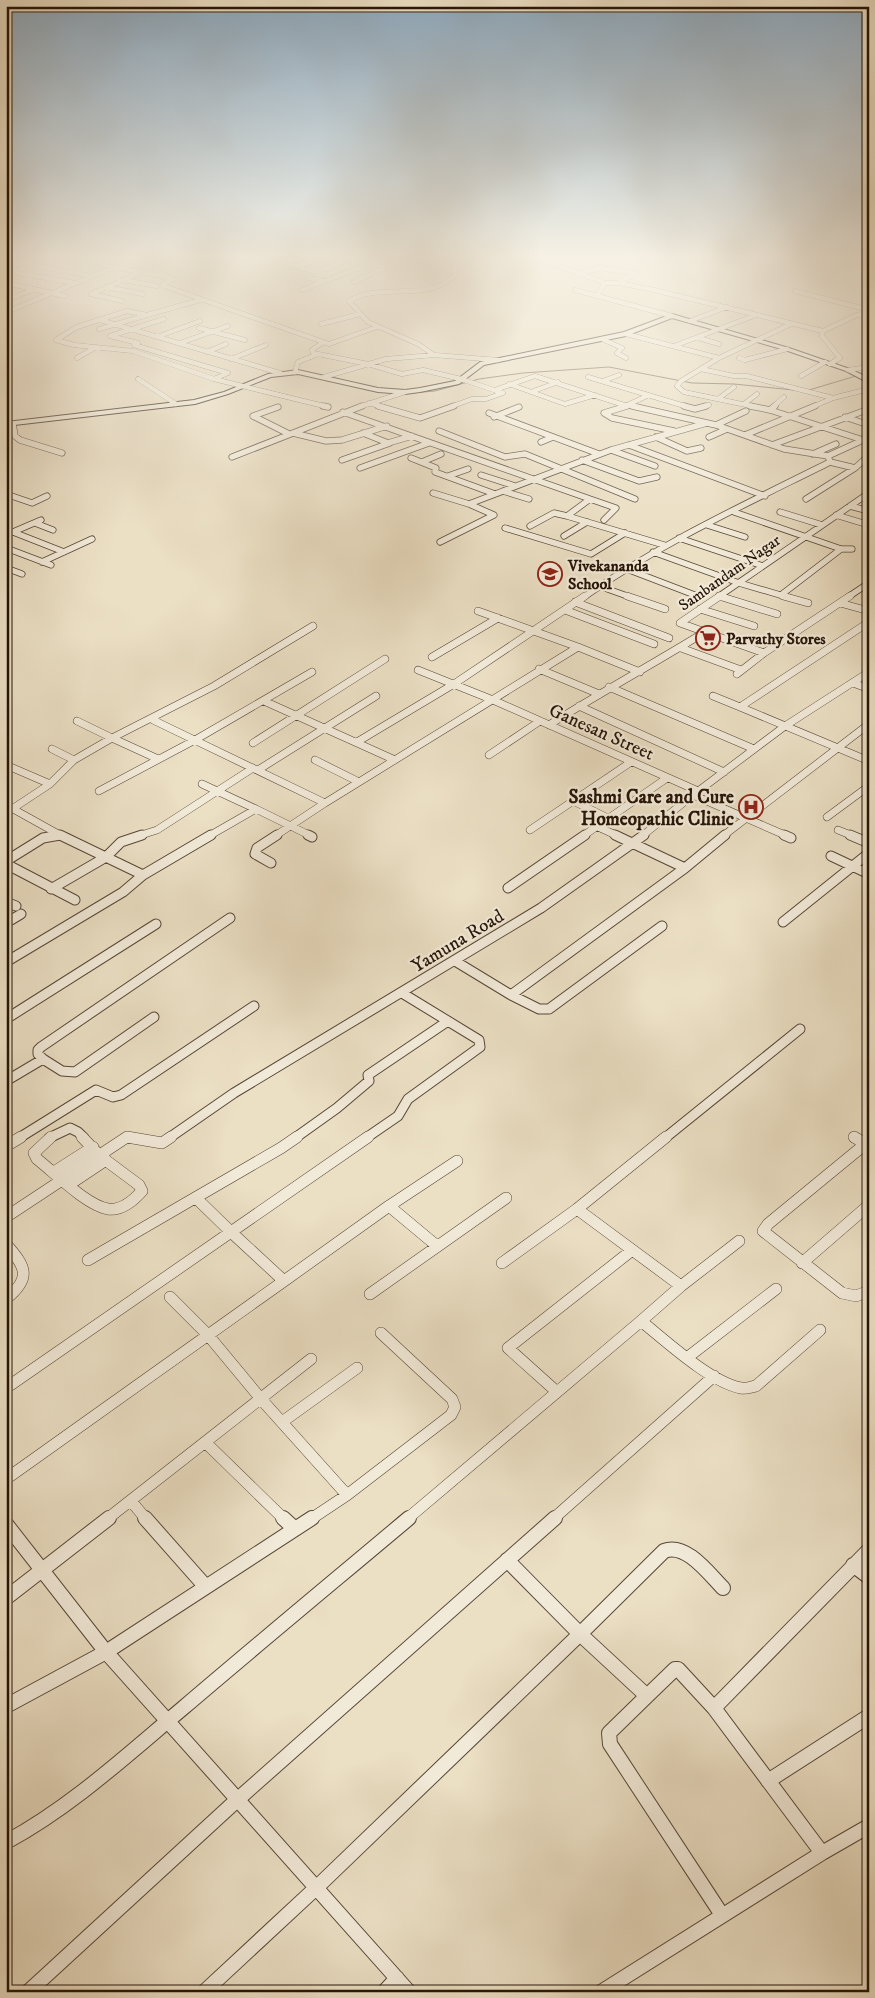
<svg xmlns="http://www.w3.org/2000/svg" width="875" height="1998" viewBox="0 0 875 1998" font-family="'IM FELL DW Pica',serif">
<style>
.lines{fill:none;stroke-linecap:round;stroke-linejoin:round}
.stream{stroke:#746451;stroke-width:1}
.street-far5-casing{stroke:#564736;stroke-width:5}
.street-far4-casing{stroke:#564736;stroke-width:7}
.street-far3-casing{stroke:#564736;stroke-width:8}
.street-far2-casing{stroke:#564736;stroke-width:11}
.street-far1-casing{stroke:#564736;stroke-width:12}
.street-casing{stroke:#564736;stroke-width:16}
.secondary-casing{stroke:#251406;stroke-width:2}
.street-far5{stroke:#f2ead9;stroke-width:4.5}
.street-far4{stroke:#f2ead9;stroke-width:5.5}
.street-far3{stroke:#f2ead9;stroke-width:7}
.street-far2{stroke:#f2ead9;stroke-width:9}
.street-far1{stroke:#f2ead9;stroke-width:11}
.street{stroke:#f2ead9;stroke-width:14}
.secondary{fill:#f2ead9;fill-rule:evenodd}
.labels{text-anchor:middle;stroke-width:4.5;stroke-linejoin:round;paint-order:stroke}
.far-poi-label{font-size:16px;font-weight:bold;fill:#251406;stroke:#f2ead9;text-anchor:start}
.far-street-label{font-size:16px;fill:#251406;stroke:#f2ead9}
.street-label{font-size:19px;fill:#251406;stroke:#f2ead9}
.poi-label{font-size:19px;font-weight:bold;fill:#251406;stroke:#f2ead9;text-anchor:end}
</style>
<rect width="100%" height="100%" fill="#ebdfc4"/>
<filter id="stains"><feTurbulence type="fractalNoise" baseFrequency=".004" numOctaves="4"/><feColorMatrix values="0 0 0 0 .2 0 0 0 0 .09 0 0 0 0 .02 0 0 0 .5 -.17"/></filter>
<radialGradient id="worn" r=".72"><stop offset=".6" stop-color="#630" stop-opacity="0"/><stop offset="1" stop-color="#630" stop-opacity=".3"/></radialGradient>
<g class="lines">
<!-- stream -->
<path class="stream" d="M864,375L869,374
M809,390L856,376
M412,393L435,391L479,379L523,373L609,367L692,383L734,384L803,391"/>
<defs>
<path id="street-far5" d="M54,256L68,258
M476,256L454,267L455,275C426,304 381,281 349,301L368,322L418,344L434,355L498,360
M522,256L557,265L605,283L597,296
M277,261L315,272L345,261L369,264
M89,262L167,277
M21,263L92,276
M284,263L301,258
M296,266L319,260
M156,267L163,274L173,279L163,284L164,286L329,344L377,327
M6,268L49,256
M6,271L75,283
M579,274L599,268L635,273L619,283
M308,278L323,281
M123,280L157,286
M354,282L409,256
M6,283L65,296
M605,283H619L654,290L823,331
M106,287L143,294
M302,290L369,264L388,266
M575,290L672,316
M795,291L869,310
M6,300L35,289
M200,300L147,315L127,311L77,327L56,340L74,345L133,351L214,379L328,407
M122,301L91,294L142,272
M6,312L115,267
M100,320L280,373
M690,321L727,307
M321,324L360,314
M199,328L245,340
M99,329L144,316
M626,334L719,358L791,324
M157,337L200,321
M699,338L719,344
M602,339L622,348L617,353L626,358
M180,343L228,326
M322,343L312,350L313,353L368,364L402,374L423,370L461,379L503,393L486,399H472L450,407
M136,344L138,343L110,336L164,319
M134,345L228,373L214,379
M674,346L756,315
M207,352L226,344
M77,358L96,347
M719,358L681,381L677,386L684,392L756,407
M739,358L745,360L787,349
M231,359L266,345
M830,364L840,358L822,336L823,331L857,315L869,313
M701,369L734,376H747L833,398
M848,370L869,367
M295,372L298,362L318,354
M801,376L825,362
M324,377L386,359L434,355
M588,377L688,407
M138,379L176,404
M603,381L619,375
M509,384L565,404L595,395
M495,390L535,376L627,406
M531,392L558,382
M718,399L734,387
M369,403L383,407
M744,404L757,394
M629,405L638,407
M359,407L405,392
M623,407L649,395
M702,407L709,405
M773,407L784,397
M812,407L833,398L869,389"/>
<path id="street-far4" d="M323,406L328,407
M378,406L420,418L454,406
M627,406L604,413L612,418L674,431
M684,406L695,409L706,406
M750,406L770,410L863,440L828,456
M278,407L253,416L289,434
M770,410L775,406
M343,412L590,499L567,516L664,545
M489,413L599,454
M494,417L519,407
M845,417L869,425
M13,424L15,436L20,440L62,453
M716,425L746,411
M439,431L505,457L525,454L635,499
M293,433L326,441L342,440L387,426
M363,433L388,443L412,436
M745,435L815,406
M656,437L687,451L701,448
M709,437L727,429
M541,442L553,437
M629,445L765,496
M772,445L869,409
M611,450L655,466
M813,454L836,444
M232,457L362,406
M411,458L436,468L435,472L495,494
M342,460L390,443
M582,460L639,481L657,477
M422,462L441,454
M830,462L855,468
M360,468L429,443
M481,475L515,486
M448,476L468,469
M503,491L529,499
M433,493L469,504L611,450L707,423
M6,494L32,503L47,496
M590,499L616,508L604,520
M806,499L855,468L865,459
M850,506L869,511
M734,512L841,549H852
M780,512L822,525
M836,515L869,525
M35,523L53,530
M707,525L745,537
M530,526L554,513L567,516
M505,528L591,554L625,533
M13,532L64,552
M6,535L41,520
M564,536L587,522
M679,538L763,566
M440,542L494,515L469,504
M6,548L51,565
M653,552L739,583L787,597
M42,562L92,539
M6,568L22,574
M624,568L700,597
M599,586L630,597
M781,595L841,549
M719,596L722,597
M584,597C661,543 746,504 830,462L828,456L784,449L716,425L632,406
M718,597L869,493
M848,597L869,583"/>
<path id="street-far3" d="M627,596L665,609
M696,596L700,597
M719,596L777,614
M783,596L808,603
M575,602L669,638
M840,603L869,611
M700,609L754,626
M565,610L654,644
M478,611L578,647
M869,622L740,707L869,761
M705,632L764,653
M681,648L741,670
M432,657L498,618
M539,669L599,694
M418,670L493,700L698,791
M737,674L764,653L850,596
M853,683L869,689
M609,687L754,749
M713,696L740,707
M264,701L395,760
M579,706L724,772
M153,720L325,803
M77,721L112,738L214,686L313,626
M549,725C600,693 653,664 705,632L680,623L720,596
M357,742L454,684L585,596
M253,743L385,659
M52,749L74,760
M489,755L540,721
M315,760L359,782
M6,765L50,784L6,813
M258,770L376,696
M50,784L74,760L112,738L158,759
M202,784L256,809
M99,791L195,740L312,672
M693,795L787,836
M573,801L608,818
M6,805L60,835
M827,817L869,786
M596,826L618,836
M530,830L631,762
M838,830L853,836
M53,836H63
M138,836L157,830L253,768
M209,836L256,809L311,836
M275,836L325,803L578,647L640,672
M583,836L667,778
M642,836L693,795L785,726L869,672
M723,836L869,724"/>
<path id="street-far2" d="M60,835L143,875
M308,835L312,837
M615,835L685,868
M784,835L791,838
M850,835L869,843
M831,856L869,874
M6,861L43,838L60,835
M271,863L255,854L257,848L277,835
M6,864L75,900
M508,888L585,835
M51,889L106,857L121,842L142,835
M6,902L16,906
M783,922L869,853
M6,923L21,914
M455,961L511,995L685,868L725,835
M6,962L123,892L143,875L211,835
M511,995L539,1009H549L662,926
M6,1019L156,924
M43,1059L38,1054V1050L41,1047L230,918
M6,1081L43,1059L62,1071L75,1072L154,1017
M854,1137L856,1138
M19,1138L96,1090L113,1097L121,1095L254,1006
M49,1138L70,1128L78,1132L84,1138
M125,1138H134
M169,1138L234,1093L541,908L644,835
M295,1138L337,1108L369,1081L368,1075L448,1021
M366,1138L398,1116L408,1099L480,1047L479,1040L402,993
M665,1138L800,1029"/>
<path id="street-far1" d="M51,1137L34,1153L37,1159C55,1173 86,1205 108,1209C122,1211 134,1200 142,1191L139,1185L100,1156L82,1137
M666,1137L577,1209L681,1286
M854,1137L869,1146
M869,1141L768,1224L763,1231L842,1293L856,1296L869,1291
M6,1146L21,1137
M54,1172L93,1147
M70,1184L106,1160
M389,1206L437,1246
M6,1217L127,1137L162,1143L171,1137
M6,1244C26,1267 32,1278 6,1299
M88,1260L281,1148L297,1137
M502,1263L577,1209
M802,1263L869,1205
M284,1281L389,1206L457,1161
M370,1294L506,1198
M170,1297L208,1335L261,1399L347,1495
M641,1321L681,1286L739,1241
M688,1357L776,1289
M6,1388L231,1232L196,1198
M557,1392L508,1348L631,1251
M282,1422L357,1368
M205,1442L284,1519
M6,1479L284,1281L231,1232L368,1137
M131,1501L146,1519
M107,1519L311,1359
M311,1519L347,1495L451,1415L455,1407L452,1399L381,1333
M407,1519L641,1321C666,1341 710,1382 741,1388C746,1389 751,1387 756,1386L820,1330
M553,1519L714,1376"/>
<path id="street" d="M145,1518L206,1587
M283,1518L295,1529
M6,1524L106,1652L409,1992
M507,1560L580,1634L664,1551C686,1542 709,1574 723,1588
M853,1565L869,1577
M6,1598L109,1518
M647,1696L675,1669H678L714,1708L869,1550
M6,1706L106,1652L312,1518
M714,1708L822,1853
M768,1781L866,1718
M6,1842C71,1807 127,1755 183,1708C258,1644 334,1581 409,1518
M28,1992L237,1800L555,1518
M204,1992L317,1887L580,1634L647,1696L609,1733L610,1744L722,1915
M384,1992L397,1978
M601,1992L822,1853L869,1826"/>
<path id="secondary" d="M672,314L789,348L850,369L869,378V383L846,371L785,350L672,318L626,336L484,365L459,384L420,392L405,394L378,392L298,374L271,377L228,394L195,404L6,426V422L194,400L224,392L268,374L298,370L378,388L405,390L420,388L455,381L480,362L624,332Z"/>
</defs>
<!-- street-far5 casing -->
<use href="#street-far5" class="street-far5-casing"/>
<!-- street-far4 casing -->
<use href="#street-far4" class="street-far4-casing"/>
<!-- street-far3 casing -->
<use href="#street-far3" class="street-far3-casing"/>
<!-- street-far2 casing -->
<use href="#street-far2" class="street-far2-casing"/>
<!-- street-far1 casing -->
<use href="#street-far1" class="street-far1-casing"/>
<!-- street casing -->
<use href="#street" class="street-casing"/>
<!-- secondary casing -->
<use href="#secondary" class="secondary-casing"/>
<!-- street-far5 -->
<use href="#street-far5" class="street-far5"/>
<!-- street-far4 -->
<use href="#street-far4" class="street-far4"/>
<!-- street-far3 -->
<use href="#street-far3" class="street-far3"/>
<!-- street-far2 -->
<use href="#street-far2" class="street-far2"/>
<!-- street-far1 -->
<use href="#street-far1" class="street-far1"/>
<!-- street -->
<use href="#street" class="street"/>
<!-- secondary -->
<use href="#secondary" class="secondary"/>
</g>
<!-- sky -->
<linearGradient id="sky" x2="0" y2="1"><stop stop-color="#8eaac0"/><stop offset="0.48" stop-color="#f6f1e4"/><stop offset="1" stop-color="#f6f1e4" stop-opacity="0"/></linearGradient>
<rect width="875" height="535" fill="url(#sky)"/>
<!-- icons -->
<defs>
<symbol id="school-ring" viewBox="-11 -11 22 22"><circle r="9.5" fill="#f2ead9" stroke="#8f2418" stroke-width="1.5"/><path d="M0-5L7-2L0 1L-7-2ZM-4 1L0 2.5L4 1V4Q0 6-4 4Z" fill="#8f2418"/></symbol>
<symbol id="supermarket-ring" viewBox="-11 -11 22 22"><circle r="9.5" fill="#f2ead9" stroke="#8f2418" stroke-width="1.5"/><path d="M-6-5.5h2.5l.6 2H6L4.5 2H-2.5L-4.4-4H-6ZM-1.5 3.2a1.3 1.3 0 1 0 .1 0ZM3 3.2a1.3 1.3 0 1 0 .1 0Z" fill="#8f2418"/></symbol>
<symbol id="hospital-ring" viewBox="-11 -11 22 22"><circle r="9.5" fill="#f2ead9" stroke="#8f2418" stroke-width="1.5"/><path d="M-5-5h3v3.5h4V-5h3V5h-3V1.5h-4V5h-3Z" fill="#8f2418"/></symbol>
</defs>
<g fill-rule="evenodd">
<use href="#school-ring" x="536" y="560" width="28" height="28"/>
<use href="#supermarket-ring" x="694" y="624" width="28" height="28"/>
<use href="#hospital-ring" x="737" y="793" width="28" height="28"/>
</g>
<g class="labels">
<!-- far-poi labels -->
<g class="far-poi-label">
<text x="568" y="571">Vivekananda<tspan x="568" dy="18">School</tspan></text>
<text x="726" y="644">Parvathy Stores</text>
</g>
<!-- far-street labels -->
<g class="far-street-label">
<text transform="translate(729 572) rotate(-35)" y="6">Sambandam Nagar</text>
</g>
<!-- street labels -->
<g class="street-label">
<text transform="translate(602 731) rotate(24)" y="7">Ganesan Street</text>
<text transform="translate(457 940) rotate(-31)" y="7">Yamuna Road</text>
</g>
<!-- poi labels -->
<g class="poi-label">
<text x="734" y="803">Sashmi Care and Cure<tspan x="734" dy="22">Homeopathic Clinic</tspan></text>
</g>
</g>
<!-- margin -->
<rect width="875" height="1998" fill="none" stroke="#ebdfc4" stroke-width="25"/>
<rect x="8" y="8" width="860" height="1983" fill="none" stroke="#251406" stroke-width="2.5"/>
<rect x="12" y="12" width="850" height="1973" fill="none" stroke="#251406"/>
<rect width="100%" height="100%" filter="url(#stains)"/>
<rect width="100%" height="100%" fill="url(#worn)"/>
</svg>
